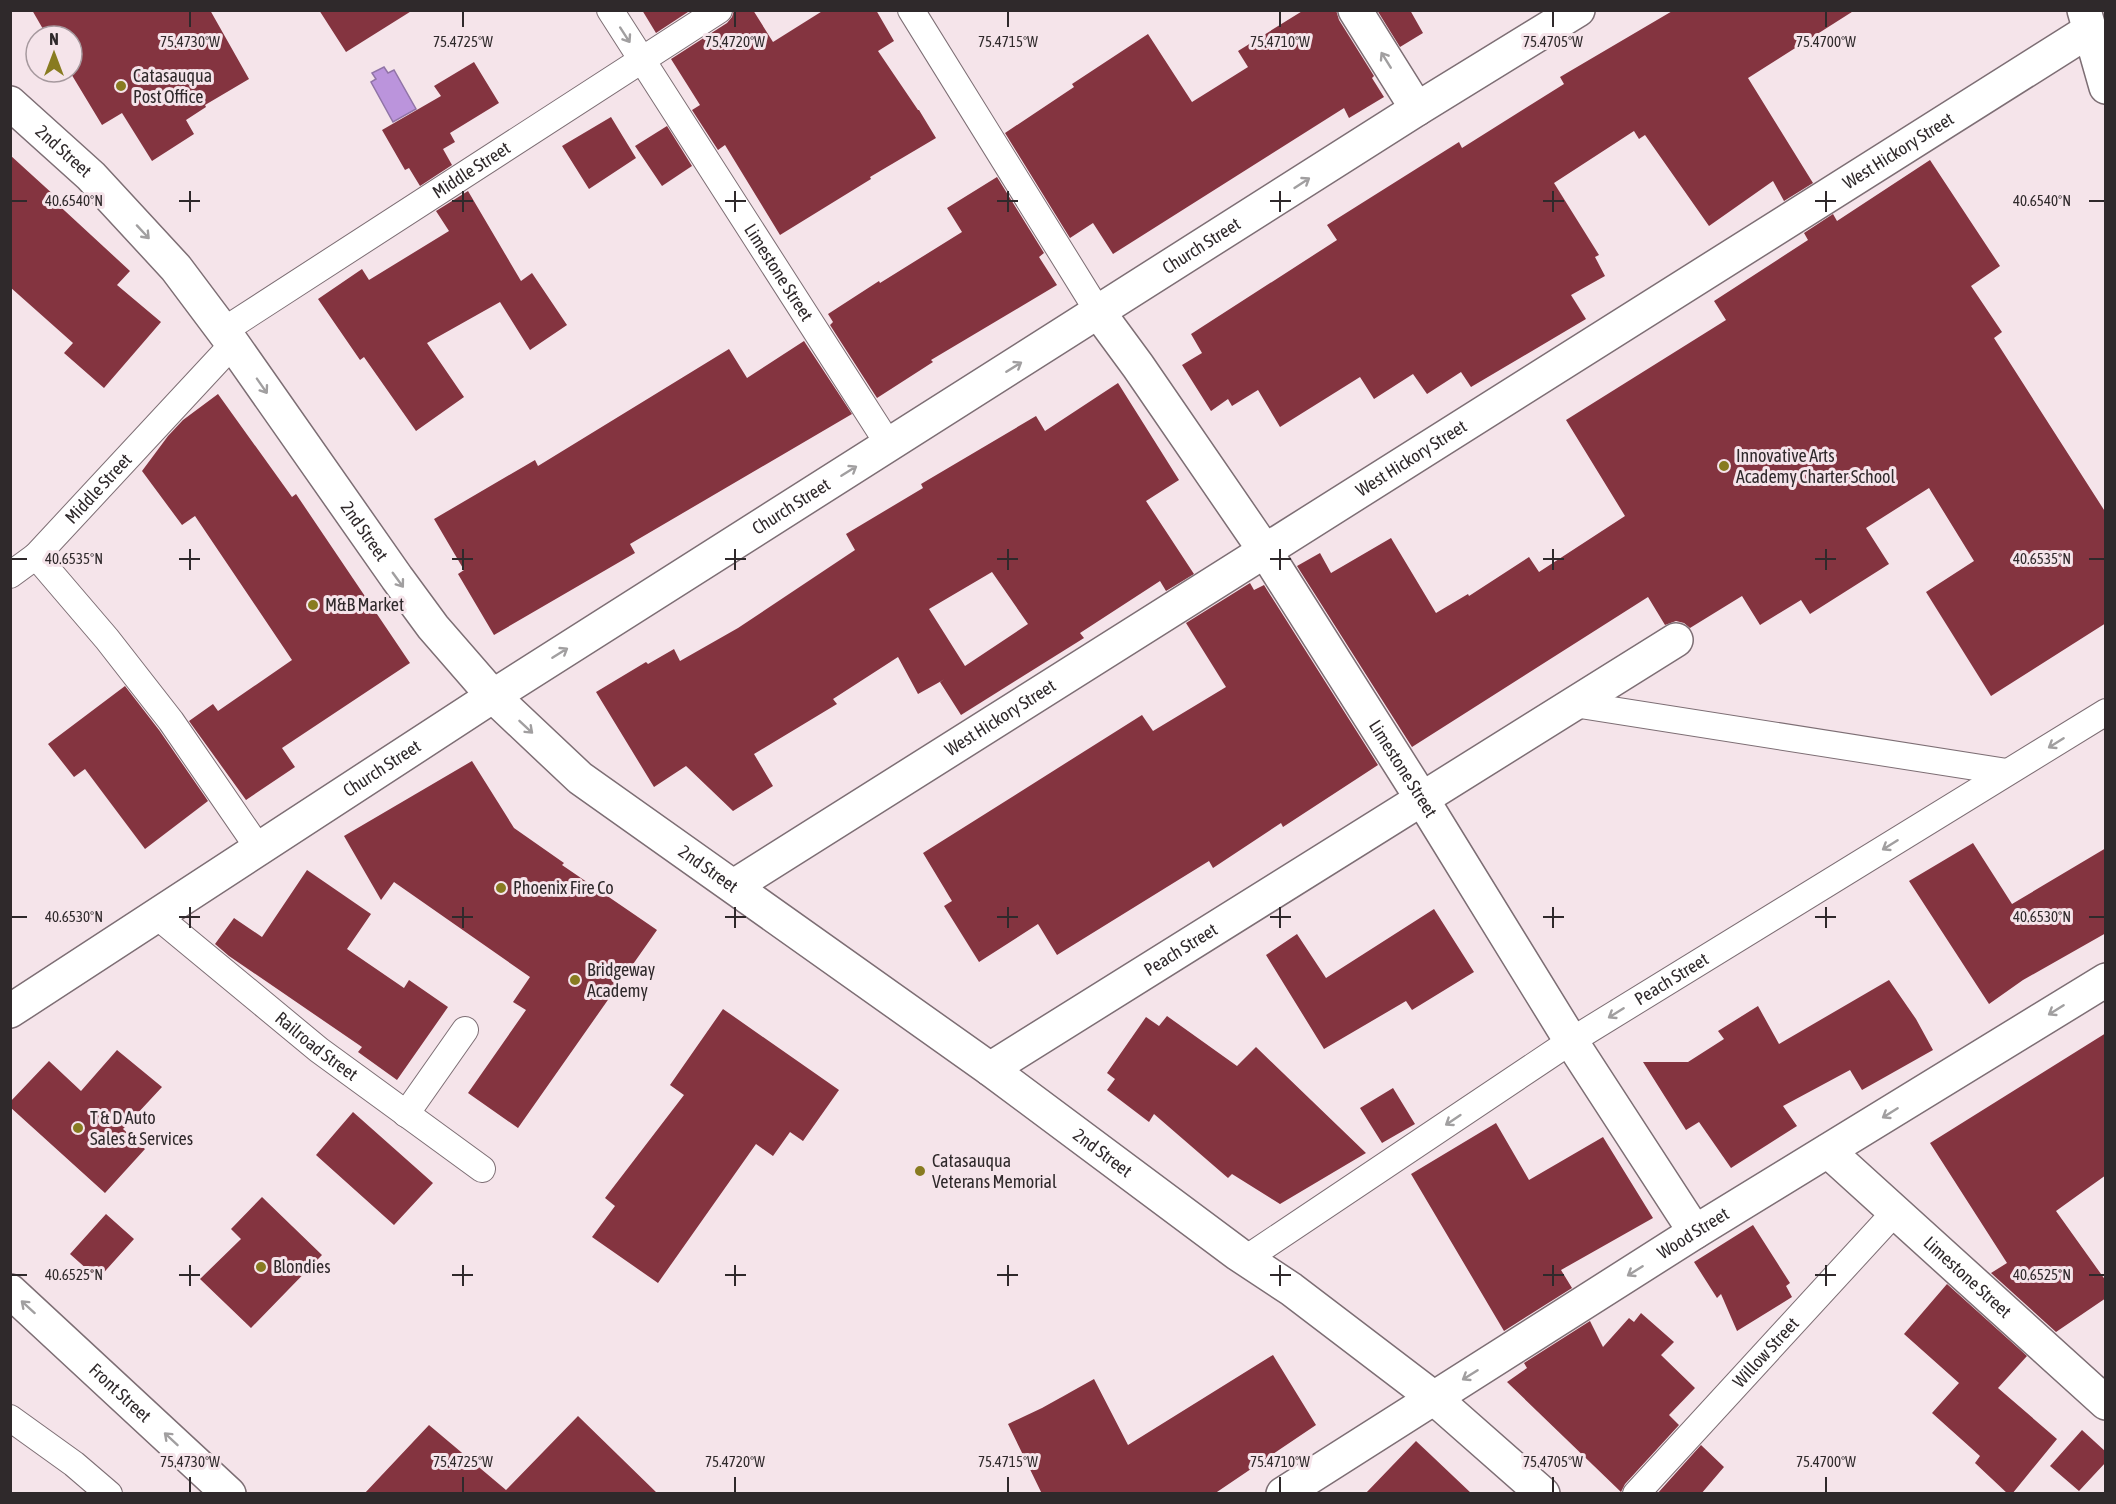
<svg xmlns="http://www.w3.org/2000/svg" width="2116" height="1504" viewBox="0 0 2116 1504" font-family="'Asap Condensed',sans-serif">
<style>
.water{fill:#bb94dc;stroke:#9174a7;stroke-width:1.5}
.building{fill:#843440;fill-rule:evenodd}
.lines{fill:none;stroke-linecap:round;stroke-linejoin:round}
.lane-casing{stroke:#7d6e74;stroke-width:28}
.street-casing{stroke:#7d6e74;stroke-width:36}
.secondary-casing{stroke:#7d6e74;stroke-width:36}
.lane{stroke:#fff;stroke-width:26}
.street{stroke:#fff;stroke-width:33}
.secondary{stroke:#fff;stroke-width:33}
.oneway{stroke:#a19fa0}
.ticks{fill:none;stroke:#2f292b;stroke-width:2}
.poi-dot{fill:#887b20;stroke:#f5e4ea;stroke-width:2}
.labels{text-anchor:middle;stroke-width:6;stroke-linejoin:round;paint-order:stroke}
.poi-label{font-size:18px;fill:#2f292b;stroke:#f5e4ea;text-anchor:start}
.street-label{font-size:18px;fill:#2f292b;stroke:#f5e4ea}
.ticks-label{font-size:15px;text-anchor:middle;fill:#2f292b;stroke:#f5e4ea;stroke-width:6;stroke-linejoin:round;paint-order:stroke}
</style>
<rect width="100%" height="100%" fill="#f5e4ea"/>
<!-- water -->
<path class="water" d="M384,67L388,73L394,70L416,109L393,122L371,82L376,79L372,73Z"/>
<!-- building -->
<path class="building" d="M32,10H210L249,79L205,105L206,107L186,120L194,134L152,161L122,113L102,125L70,72H72V36H47Z
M319,10H413L346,52Z
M642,10H691L656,33Z
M734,10H753L773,42L824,10H876L894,41L878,51L918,110H919L936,138L870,177L871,179L780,235L725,145L718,150L692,110L700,105L671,59L727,23L732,17Z
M1304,10H1336L1339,20L1374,76L1372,78L1384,97L1349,118L1344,108L1113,254L1093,223L1070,238L1005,133L1074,87L1072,84L1148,34L1192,102L1248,67L1238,51Z
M1377,10H1410L1423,33L1400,47Z
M1674,10H1855L1748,78L1813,183L1784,201L1773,181L1709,226L1645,135L1639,139L1634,131L1554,183L1599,255L1595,257L1605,276L1571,295L1586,319L1471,387L1461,372L1427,394L1413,374L1374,399L1360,377L1280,427L1258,390L1232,406L1228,399L1211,411L1182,365L1202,353L1191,334L1337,240L1327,225L1459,142L1462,148L1564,84L1560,77Z
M474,62L499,103L450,133L455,142L443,149L452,165L420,186L409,168L405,170L382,130L441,96L434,86Z
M611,117L636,158L589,189L562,146Z
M667,126L692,166L662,186L635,146Z
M10,155L55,196L52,199L130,271L117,285L161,322L104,388L64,353L73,343L10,287Z
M1930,160L2000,266L1971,286L2002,332L1994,338L2106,513V623L1991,696L1926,592L1974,561L1929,488L1866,528L1889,564L1810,614L1801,600L1760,625L1742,596L1690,628L1684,623L1676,621L1665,625L1648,597L1412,747L1297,566L1320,553L1331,573L1391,538L1436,613L1468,594L1469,596L1529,557L1539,572L1625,516L1566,420L1726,320L1714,301L1808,240L1804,233L1833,214L1837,221Z
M997,177L1044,253L1039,257L1057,285L931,360L933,362L877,398L830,325L833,322L828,314L879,281L880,283L962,232L947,208Z
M468,191L521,281L532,273L567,325L530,350L500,302L427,343L464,397L416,431L364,357L360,360L318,299L362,269L369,280L449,231L436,211Z
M804,341L852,414L630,544L635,553L494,635L458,574L464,570L434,519L535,460L538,466L729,349L747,378Z
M1118,383L1179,480L1146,501L1194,574L1166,591L1160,581L1080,633L1084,638L961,715L940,682L945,679L918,694L898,657L833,699L837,704L754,754L773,786L733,811L686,766L654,787L596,692L646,662L648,664L674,649L680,661L738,628L855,550L846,534L923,488L921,484L1036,416L1045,431ZM992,572L1028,624L965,666L929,609Z
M218,394L292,497L296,494L410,663L282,748L295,767L246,800L189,721L213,704L218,711L292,660L195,516L182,525L142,471L168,436L183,420Z
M1250,583L1254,590L1264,585L1378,765L1283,827L1281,823L1213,868L1209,861L1057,955L1038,924L979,962L944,906L952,901L923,853L1142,715L1153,731L1226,687L1186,623Z
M125,686L159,730L208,801L145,849L85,769L74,777L48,744Z
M472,761L514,828L564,863L562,865L657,930L518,1128L468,1093L526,1010L513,1002L530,977L394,882L381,900L344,836Z
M1973,843L2012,904L2106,848V933L2023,980L1989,1004L1909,881Z
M307,870L371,914L347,949L404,988L409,980L448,1007L397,1080L358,1052L362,1047L229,956L215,944L234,918L262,937Z
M1434,909L1474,972L1412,1010L1406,1001L1324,1049L1266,955L1297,934L1326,978Z
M1889,980L1916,1019L1933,1050L1862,1090L1850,1070L1783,1106L1797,1126L1731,1168L1699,1122L1686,1130L1643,1062H1688L1724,1039L1718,1031L1758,1006L1779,1044Z
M723,1009L839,1090L803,1141L790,1132L773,1156L756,1144L658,1283L592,1237L615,1206L605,1198L684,1095L670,1085Z
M1167,1016L1237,1066L1256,1047L1366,1153L1280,1204L1232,1174L1228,1178L1154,1114L1149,1122L1107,1090L1115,1079L1107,1073L1146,1017L1159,1026Z
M2106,1033V1175L2056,1211L2106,1281V1298L2056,1332L1991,1273L2007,1263L1930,1143Z
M117,1050L162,1087L123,1129L145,1149L105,1193L10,1107V1102L49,1061L81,1091Z
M1393,1088L1415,1124L1382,1143L1360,1108Z
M353,1112L433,1183L394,1225L316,1155Z
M1496,1123L1529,1180L1603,1137L1653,1218L1561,1270L1572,1288L1504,1331L1411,1174Z
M262,1197L322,1255L251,1328L200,1279L241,1239L231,1229Z
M106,1214L134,1239L98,1279L70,1254Z
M1753,1225L1790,1283L1786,1286L1792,1297L1737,1331L1721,1294L1717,1298L1694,1262Z
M1947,1284L2027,1356L1998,1388L2057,1439L2012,1494H2008L1975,1463L1980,1456L1932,1413L1959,1383L1904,1334Z
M1641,1313L1674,1342L1661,1355L1695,1388L1669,1415L1679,1425L1625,1484L1621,1492L1507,1382L1527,1368L1524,1363L1590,1321L1603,1347L1629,1318L1634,1322Z
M1273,1355L1316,1425L1214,1494H1042L1008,1424L1042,1408L1094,1379L1128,1445Z
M578,1416L658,1494H364L429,1425L506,1490Z
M2082,1430L2106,1452V1462L2079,1491L2050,1466Z
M1416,1441L1433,1457L1472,1494H1365Z
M1701,1445L1724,1467L1701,1494H1657Z"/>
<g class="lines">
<defs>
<g id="lane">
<path id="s1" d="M610,10L889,445"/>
<path d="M911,10L1099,313"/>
<path id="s2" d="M223,331L719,10"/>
<path d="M36,556L107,639L171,721L259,849"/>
<path id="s3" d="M10,575L36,556L233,344"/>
<path d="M1574,704L2007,772"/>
<path id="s4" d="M157,916L319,1050L482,1169"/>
<path d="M406,1114L465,1030"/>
<path id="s5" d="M1247,1258L1571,1041L2106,712"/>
<path d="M10,1418L74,1464L109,1494"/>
<path id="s6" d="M1636,1494L1895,1212"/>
</g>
<g id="street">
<path d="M1355,10L1417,109"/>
<path id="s7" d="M1099,313L1138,366L1265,551L1422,799L1571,1041L1695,1232"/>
<path id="s8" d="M734,886L2090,30"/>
<path id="s9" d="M10,1011L493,696L1417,109L1578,10"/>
<path id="s10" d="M990,1069L1676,640"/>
<path id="s11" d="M1828,1151L2106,1403"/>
<path id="s12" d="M1283,1494L1695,1232L2106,980"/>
</g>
<g id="secondary">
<path d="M2084,10L2106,87"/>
<path id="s13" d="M10,103L91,176L176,268L233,344L397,578L433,627L493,696L580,778L990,1069L1238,1254L1291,1289L1434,1398L1543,1494"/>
<path id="s14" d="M10,1291L229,1494"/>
</g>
</defs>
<!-- lane casing -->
<use href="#lane" class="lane-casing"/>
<!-- street casing -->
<use href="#street" class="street-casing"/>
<!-- secondary casing -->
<use href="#secondary" class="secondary-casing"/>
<!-- lane -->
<use href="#lane" class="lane"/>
<!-- street -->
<use href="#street" class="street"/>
<!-- secondary -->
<use href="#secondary" class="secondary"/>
</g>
<!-- one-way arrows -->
<defs><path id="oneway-shaft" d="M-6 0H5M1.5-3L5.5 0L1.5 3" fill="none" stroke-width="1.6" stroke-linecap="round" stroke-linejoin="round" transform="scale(1.5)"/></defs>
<g class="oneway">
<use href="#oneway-shaft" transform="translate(625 35) rotate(57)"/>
<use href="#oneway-shaft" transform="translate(1386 60) rotate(-122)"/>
<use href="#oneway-shaft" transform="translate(1302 183) rotate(-33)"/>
<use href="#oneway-shaft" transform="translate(143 232) rotate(47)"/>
<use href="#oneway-shaft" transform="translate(1014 367) rotate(-32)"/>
<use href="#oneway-shaft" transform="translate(262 386) rotate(55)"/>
<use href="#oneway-shaft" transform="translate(849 471) rotate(-32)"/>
<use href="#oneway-shaft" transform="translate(398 580) rotate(54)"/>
<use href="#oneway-shaft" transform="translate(560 653) rotate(-32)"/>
<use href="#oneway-shaft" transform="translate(526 727) rotate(43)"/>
<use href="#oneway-shaft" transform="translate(2056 743) rotate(148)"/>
<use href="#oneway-shaft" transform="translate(1890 845) rotate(148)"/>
<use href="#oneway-shaft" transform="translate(2056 1010) rotate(148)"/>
<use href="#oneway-shaft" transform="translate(1616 1013) rotate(148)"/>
<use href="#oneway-shaft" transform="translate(1890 1113) rotate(148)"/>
<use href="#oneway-shaft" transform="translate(1453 1120) rotate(146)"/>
<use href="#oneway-shaft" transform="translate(1635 1271) rotate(148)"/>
<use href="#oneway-shaft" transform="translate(28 1307) rotate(-138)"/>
<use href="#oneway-shaft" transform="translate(1470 1375) rotate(148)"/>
<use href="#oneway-shaft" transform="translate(171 1439) rotate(-137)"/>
</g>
<!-- ticks -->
<path class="ticks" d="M190,12V27M463,12V27M735,12V27M1008,12V27M1280,12V27M1553,12V27M1826,12V27M190,191V212M463,191V212M735,191V212M1008,191V212M1280,191V212M1553,191V212M1826,191V212M12,201H27M179,201H200M452,201H473M725,201H746M997,201H1018M1270,201H1291M1543,201H1564M1815,201H1836M2089,201H2104M190,549V570M463,549V570M735,549V570M1008,549V570M1280,549V570M1553,549V570M1826,549V570M12,559H27M179,559H200M452,559H473M725,559H746M997,559H1018M1270,559H1291M1543,559H1564M1815,559H1836M2089,559H2104M190,907V928M463,907V928M735,907V928M1008,907V928M1280,907V928M1553,907V928M1826,907V928M12,917H27M179,917H200M452,917H473M725,917H746M997,917H1018M1270,917H1291M1543,917H1564M1815,917H1836M2089,917H2104M190,1265V1286M463,1265V1286M735,1265V1286M1008,1265V1286M1280,1265V1286M1553,1265V1286M1826,1265V1286M12,1275H27M179,1275H200M452,1275H473M725,1275H746M997,1275H1018M1270,1275H1291M1543,1275H1564M1815,1275H1836M2089,1275H2104M190,1477V1492M463,1477V1492M735,1477V1492M1008,1477V1492M1280,1477V1492M1553,1477V1492M1826,1477V1492"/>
<!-- markers -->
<g class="poi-dot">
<circle cx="121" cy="86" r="6"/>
<circle cx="1724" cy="466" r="6"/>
<circle cx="313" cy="605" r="6"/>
<circle cx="501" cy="888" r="6"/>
<circle cx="575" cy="980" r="6"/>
<circle cx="78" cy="1128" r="6"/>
<circle cx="920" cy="1171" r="6"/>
<circle cx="261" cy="1267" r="6"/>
</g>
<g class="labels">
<!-- poi labels -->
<g class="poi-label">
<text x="133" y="82">Catasauqua<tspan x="133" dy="21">Post Office</tspan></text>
<text x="1736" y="462">Innovative Arts<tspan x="1736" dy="21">Academy Charter School</tspan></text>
<text x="325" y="611">M&amp;B Market</text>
<text x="513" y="894">Phoenix Fire Co</text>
<text x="587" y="976">Bridgeway<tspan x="587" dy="21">Academy</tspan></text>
<text x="90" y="1124">T &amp; D Auto<tspan x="90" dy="21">Sales &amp; Services</tspan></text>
<text x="932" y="1167">Catasauqua<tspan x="932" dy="21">Veterans Memorial</tspan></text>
<text x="273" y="1273">Blondies</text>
</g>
<!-- street labels -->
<g class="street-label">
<text dy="6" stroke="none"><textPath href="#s13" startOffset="72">2nd Street</textPath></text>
<text dy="6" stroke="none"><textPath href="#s8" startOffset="1377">West Hickory Street</textPath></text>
<text dy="6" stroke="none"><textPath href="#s2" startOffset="296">Middle Street</textPath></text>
<text dy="6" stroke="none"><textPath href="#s9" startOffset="1416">Church Street</textPath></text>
<text dy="6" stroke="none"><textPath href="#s1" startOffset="312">Limestone Street</textPath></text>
<text dy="6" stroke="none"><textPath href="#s8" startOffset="801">West Hickory Street</textPath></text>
<text dy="6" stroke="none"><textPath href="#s3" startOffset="124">Middle Street</textPath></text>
<text dy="6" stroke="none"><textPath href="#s9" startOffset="930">Church Street</textPath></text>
<text dy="6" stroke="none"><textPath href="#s13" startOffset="558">2nd Street</textPath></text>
<text dy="6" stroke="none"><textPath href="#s8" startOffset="315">West Hickory Street</textPath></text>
<text dy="6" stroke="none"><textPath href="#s9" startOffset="444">Church Street</textPath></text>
<text dy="6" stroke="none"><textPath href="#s7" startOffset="548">Limestone Street</textPath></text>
<text dy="6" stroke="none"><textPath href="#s13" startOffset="1044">2nd Street</textPath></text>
<text dy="6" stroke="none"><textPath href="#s10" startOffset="225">Peach Street</textPath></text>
<text dy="6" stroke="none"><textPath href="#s5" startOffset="508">Peach Street</textPath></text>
<text dy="6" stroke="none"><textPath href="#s4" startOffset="206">Railroad Street</textPath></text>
<text dy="6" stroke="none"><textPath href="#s13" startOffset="1530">2nd Street</textPath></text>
<text dy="6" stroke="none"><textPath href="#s12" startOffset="486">Wood Street</textPath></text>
<text dy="6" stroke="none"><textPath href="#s11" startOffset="188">Limestone Street</textPath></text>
<text dy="6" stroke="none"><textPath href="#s6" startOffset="192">Willow Street</textPath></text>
<text dy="6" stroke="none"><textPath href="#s14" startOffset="150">Front Street</textPath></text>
</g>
</g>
<g class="ticks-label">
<text x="190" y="47">75.4730°W</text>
<text x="463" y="47">75.4725°W</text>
<text x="735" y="47">75.4720°W</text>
<text x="1008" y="47">75.4715°W</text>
<text x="1280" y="47">75.4710°W</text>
<text x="1553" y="47">75.4705°W</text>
<text x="1826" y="47">75.4700°W</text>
<text x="74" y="206">40.6540°N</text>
<text x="2042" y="206">40.6540°N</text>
<text x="74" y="564">40.6535°N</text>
<text x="2042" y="564">40.6535°N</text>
<text x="74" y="922">40.6530°N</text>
<text x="2042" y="922">40.6530°N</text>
<text x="74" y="1280">40.6525°N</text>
<text x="2042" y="1280">40.6525°N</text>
<text x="190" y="1467">75.4730°W</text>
<text x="463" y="1467">75.4725°W</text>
<text x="735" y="1467">75.4720°W</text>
<text x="1008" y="1467">75.4715°W</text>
<text x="1280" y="1467">75.4710°W</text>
<text x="1553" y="1467">75.4705°W</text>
<text x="1826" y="1467">75.4700°W</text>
</g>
<!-- border -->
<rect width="2116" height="1504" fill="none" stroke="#2f292b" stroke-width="24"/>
<!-- north arrow -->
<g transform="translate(54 54)"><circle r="28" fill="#f5e4ea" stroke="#a6999e" stroke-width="1.5"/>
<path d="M0-4.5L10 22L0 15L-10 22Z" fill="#887b20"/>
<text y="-9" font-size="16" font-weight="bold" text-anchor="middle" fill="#2f292b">N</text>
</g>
</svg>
